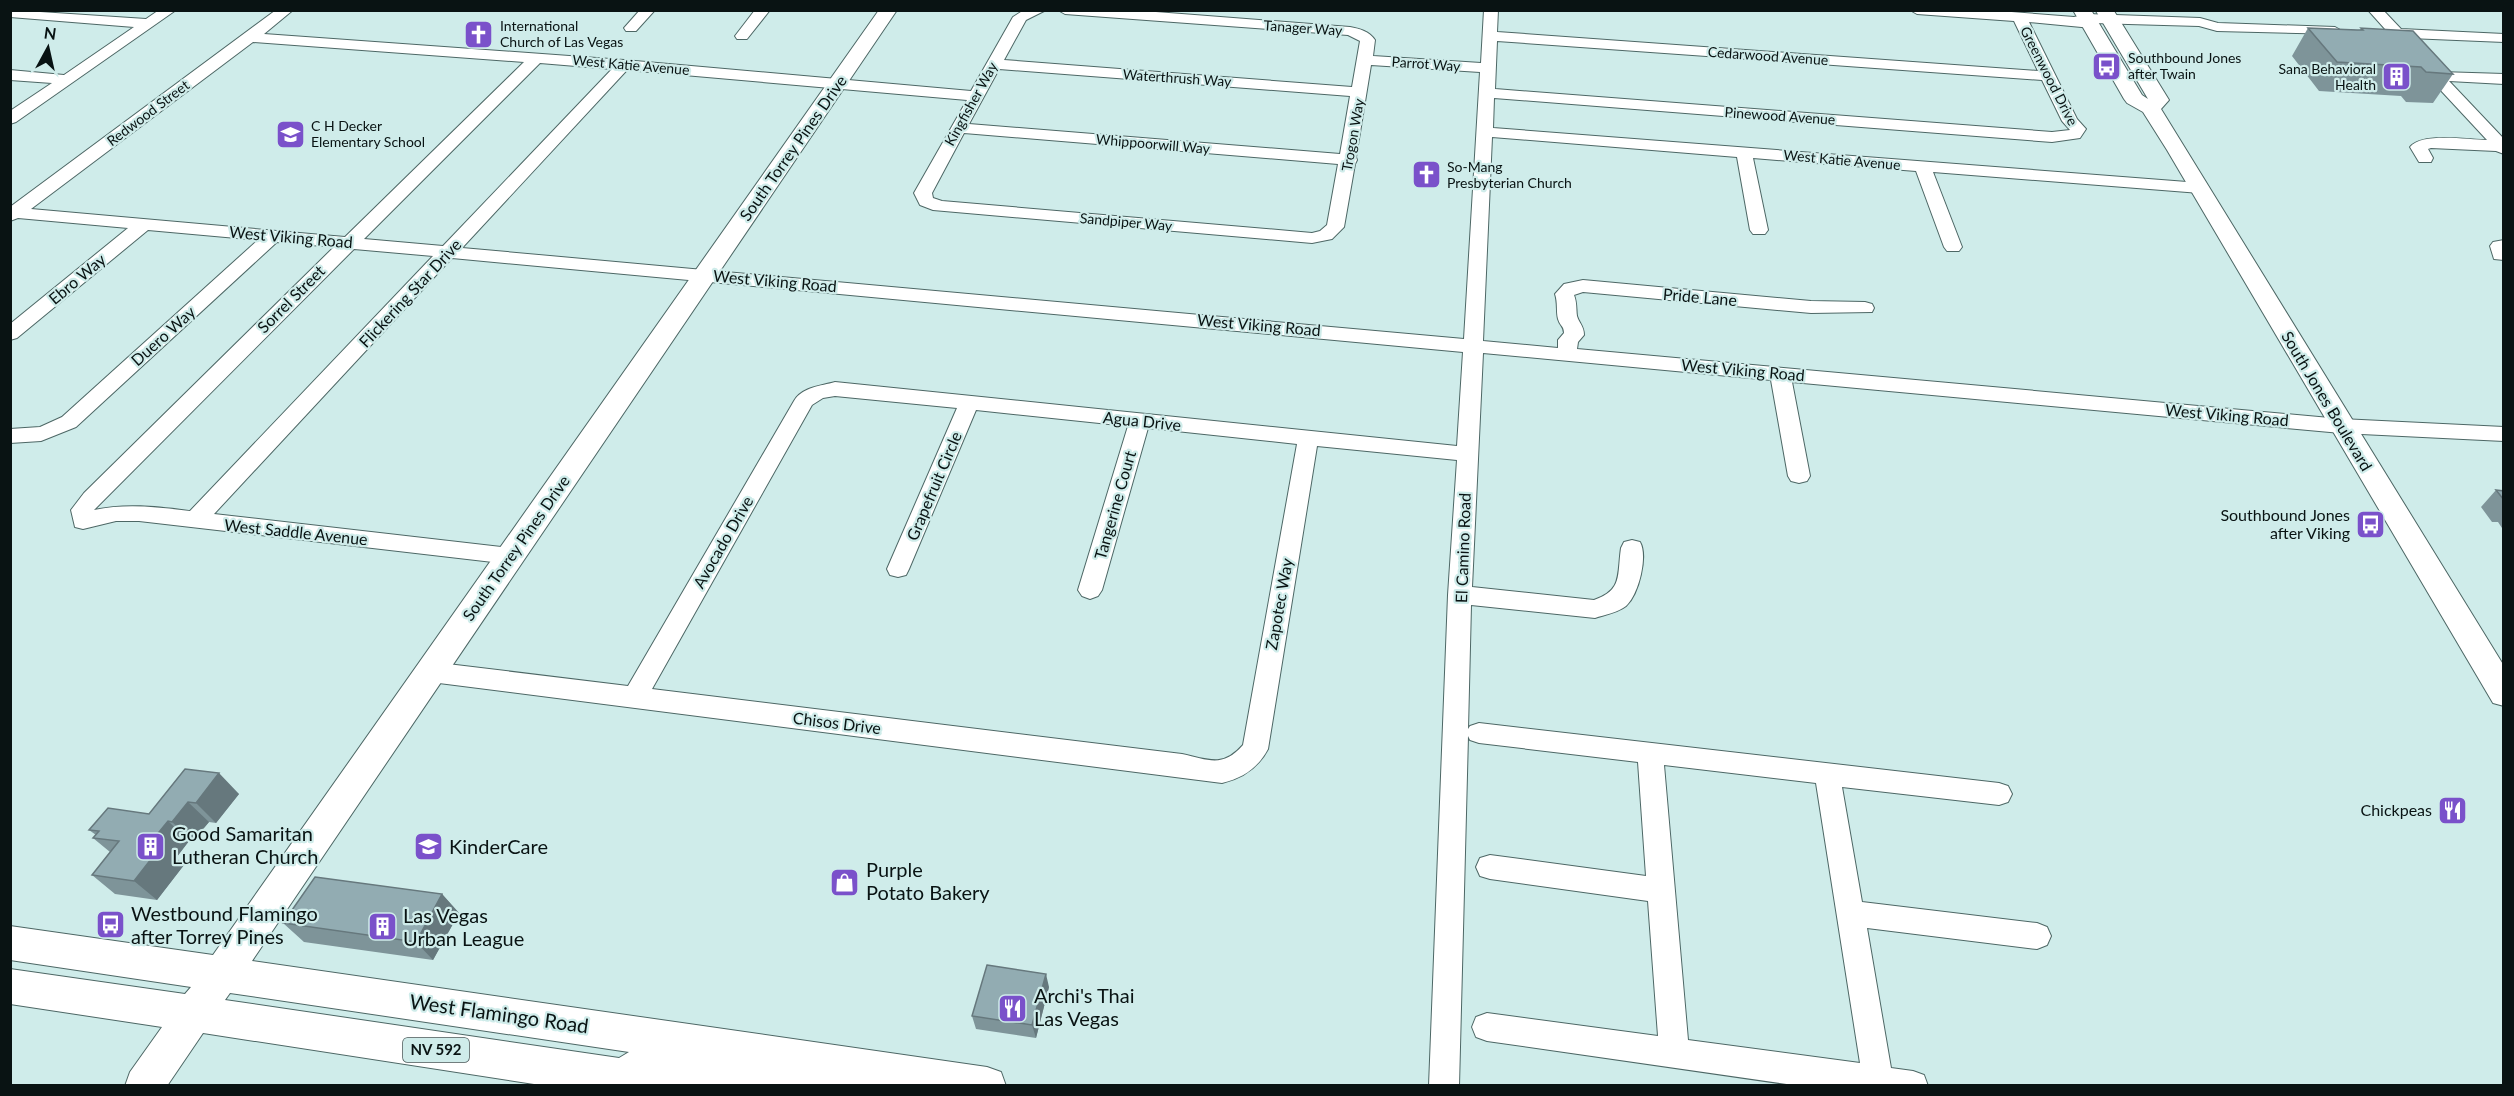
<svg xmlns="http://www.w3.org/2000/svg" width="2514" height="1096" viewBox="0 0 2514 1096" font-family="Lato,sans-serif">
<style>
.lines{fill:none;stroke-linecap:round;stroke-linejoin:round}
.minor-casing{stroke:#4d6765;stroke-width:2}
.major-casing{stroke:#4d6765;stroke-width:2}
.minor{fill:#fff;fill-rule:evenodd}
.major{fill:#fff;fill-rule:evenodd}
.wall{fill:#7e9499}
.shaded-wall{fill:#66787d}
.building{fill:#92acb2;stroke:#66787d;stroke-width:1.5}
.labels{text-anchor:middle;stroke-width:4.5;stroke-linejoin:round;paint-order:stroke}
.far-poi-label{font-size:14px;fill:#091313;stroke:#cfecea;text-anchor:start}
.far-street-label{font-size:14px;fill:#091313;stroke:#cfecea}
.shield{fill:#cfecea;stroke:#445454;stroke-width:1.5}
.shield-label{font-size:15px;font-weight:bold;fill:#091313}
.street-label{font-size:16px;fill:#091313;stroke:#cfecea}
.poi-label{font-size:16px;fill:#091313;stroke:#cfecea;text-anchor:end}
.near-poi-label{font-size:20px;fill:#091313;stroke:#cfecea;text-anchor:start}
.near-street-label{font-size:20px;fill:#091313;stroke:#cfecea}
</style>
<rect width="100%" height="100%" fill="#cfecea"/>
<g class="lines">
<defs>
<path id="minor" d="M10,10L146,19L159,10H176L16,122L10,124V111L52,83L10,80V70L64,75L134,27L10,17Z
M276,10H293L264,34L624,60L971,91L1013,17L1024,10H1046L1026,20L1004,60L1352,87L1360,41L1348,35L1065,14L1058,10H1130L1350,27C1360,29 1369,31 1375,40L1373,56L1481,63L1484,10H1498L1497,32L2038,71L2014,21L1917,14L1910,10H1986L2074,17L2087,14L2200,18L2218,23L2335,27L2342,31L2340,34L2217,31L2199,26L2093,23L2094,25L2092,28L2029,22L2077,119L2086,129L2080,138L2052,142L1494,98L1493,128L2200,183L2206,184L2209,188L2206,192L2200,193L1933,172L1962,247L1959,251H1947L1944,247L1916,171L1753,158L1768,230L1765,234H1753L1750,230L1737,157L1492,137L1483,341L1558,348V340L1564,333C1564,326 1560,326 1558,319C1556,311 1558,303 1555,294L1564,284L1583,280L1811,301L1865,302L1872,304L1874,308L1872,312L1811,313L1583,292L1574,295C1577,303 1576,308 1577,316C1579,323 1584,326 1584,335L1578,342L1577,349L2341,419L2504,427V441L2341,433L1792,382L1810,476L1807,481L1799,483L1791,481L1788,476L1771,380L1483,353L1472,587L1594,600C1623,590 1617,575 1621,548L1624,542L1632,540L1640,542C1648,556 1639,594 1626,606C1619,612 1604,615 1595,618L1471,605L1468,729L1470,726L1479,723L1999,783L2008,786L2012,794L2008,802L1999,805L1842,787L1862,902L2037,923L2047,927L2051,936L2047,945L2037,949L1867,928L1891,1068L1913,1071L1924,1075L1928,1086H1800L1487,1041L1476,1037L1472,1027L1476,1017L1487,1013L1658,1036L1648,901L1490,879L1480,876L1476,867L1480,858L1490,855L1646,876L1638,762L1479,743L1470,740L1468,736L1459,1086H1429L1448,595L1457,460L1317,446L1268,749C1258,768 1243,778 1222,783L431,682L422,679L419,672L422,665L431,662L628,686L794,401C802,387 821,386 835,382L1457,446L1463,352L452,258L214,514L511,548L519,550L522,556L519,562L511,564L139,521H116L83,529L75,527L71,510L84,493L334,247L277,242L76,427L41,441L10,443V429L40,427L62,417L258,240L148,230L17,338L10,340V324L128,228L18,218L10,221V207ZM1497,41L2042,80L2062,121L2070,130L2052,132L1495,89ZM253,42L524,62L345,237L31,209ZM540,63L612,69L443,246L364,239ZM1371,65L1480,72L1464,339L462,248L627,70L967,100L914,193L920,205L933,210L1312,243L1332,239L1344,227L1355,164L1357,160L1356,157ZM999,69L1350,96L1340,154L969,124ZM964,133L1338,164L1327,225L1320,231L1312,233L942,201L933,198L932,193ZM354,249L433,256L190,511C157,507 127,503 94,510ZM835,396L957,408L887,569L890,575L898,577L906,575L909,569L976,410L1128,426L1078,590L1082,596L1090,599L1098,596L1102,590L1148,428L1297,444L1243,745C1223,768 1209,760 1182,754L652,689L812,405L823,398ZM1664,765L1816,783L1860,1063L1688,1040Z
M640,10H655L636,31H626L624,28Z
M755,10H770L747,39H737L735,36Z
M2368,10H2383L2401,29L2504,34V42L2409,38L2408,43L2403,44L2393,38L2381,36L2379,33L2385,29Z
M2425,60L2430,62L2440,72L2504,74V84L2449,81L2504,139V154L2496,151L2431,148L2428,149L2433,158L2431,162H2419L2410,147C2422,132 2468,140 2487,140L2420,68L2417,65L2420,62Z
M2504,240V260L2494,259L2490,246L2493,242Z"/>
<path id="major" d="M879,10H897L252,961L987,1067L1001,1072L1006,1086H547L203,1033L167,1086H125L130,1072L162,1027L10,1004V969L185,994L191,987L10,960V926L213,955ZM230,993L629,1052L619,1058L225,1000Z
M2073,10H2091L2142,95L2148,99L2096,11H2114L2169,100L2161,109L2504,666V706L2493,703L2167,150L2143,112L2127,103L2124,99Z"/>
</defs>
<!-- minor casing -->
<use href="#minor" class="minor-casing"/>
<!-- major casing -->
<use href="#major" class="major-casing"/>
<!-- minor -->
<use href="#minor" class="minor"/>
<!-- major -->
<use href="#major" class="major"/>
</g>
<!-- wall -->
<path class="wall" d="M2156,10H2188L2187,12Z
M2308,28L2357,30H2360L2361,28L2453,74L2433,103L2406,102L2401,96L2319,91L2292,56Z
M2496,490L2504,491V528H2502L2498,522H2492L2481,507Z
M185,769L239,794L216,823L209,822L193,841H189L176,858L184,865L157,900L115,894L92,875L110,852L93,838L96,835L89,830L149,814Z
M442,894L459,913L433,960L304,942L283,923Z
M1049,987L1036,1038L976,1029L972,1016Z"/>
<!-- shaded-wall -->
<path class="shaded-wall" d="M219,773L239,794L216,823L196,803Z
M188,802L209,822L193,841L172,822Z
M168,821L189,841L176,858L184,865L157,900L134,881L150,843Z
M442,894L459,913L433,960L416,942Z
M1046,974L1049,987L1036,1038L1032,1025Z"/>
<!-- building -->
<path class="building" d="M2308,28L2357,30H2363L2361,28L2413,31L2453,74L2426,72L2421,67L2337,62Z
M2496,490L2504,491V500Z
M185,769L219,773L196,803L188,802L172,822L168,821L150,843L162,845L134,881L92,875L119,841L93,838L99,831L89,830L108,808L149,814Z
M315,877L442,894L416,942L283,923Z
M987,965L1046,974L1032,1025L972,1016Z"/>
<!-- icons -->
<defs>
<symbol id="church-square" viewBox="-11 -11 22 22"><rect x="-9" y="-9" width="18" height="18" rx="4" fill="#7a51ca" stroke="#cfecea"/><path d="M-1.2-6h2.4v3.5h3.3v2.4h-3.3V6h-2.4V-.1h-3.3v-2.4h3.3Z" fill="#fff"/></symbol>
<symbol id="bus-square" viewBox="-11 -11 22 22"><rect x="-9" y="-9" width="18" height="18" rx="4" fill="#7a51ca" stroke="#cfecea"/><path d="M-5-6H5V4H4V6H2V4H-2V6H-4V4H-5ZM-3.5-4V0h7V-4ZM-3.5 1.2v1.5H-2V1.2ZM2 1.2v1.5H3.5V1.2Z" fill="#fff"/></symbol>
<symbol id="building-square" viewBox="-11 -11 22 22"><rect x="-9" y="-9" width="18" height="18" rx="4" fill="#7a51ca" stroke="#cfecea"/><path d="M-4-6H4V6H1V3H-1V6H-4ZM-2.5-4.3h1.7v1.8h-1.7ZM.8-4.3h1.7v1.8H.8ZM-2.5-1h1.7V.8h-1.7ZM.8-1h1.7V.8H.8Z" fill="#fff"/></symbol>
<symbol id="school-square" viewBox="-11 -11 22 22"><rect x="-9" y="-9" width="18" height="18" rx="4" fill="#7a51ca" stroke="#cfecea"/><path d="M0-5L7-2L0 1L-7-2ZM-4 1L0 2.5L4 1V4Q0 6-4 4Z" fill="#fff"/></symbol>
<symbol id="restaurant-square" viewBox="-11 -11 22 22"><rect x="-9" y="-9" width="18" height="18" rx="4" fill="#7a51ca" stroke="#cfecea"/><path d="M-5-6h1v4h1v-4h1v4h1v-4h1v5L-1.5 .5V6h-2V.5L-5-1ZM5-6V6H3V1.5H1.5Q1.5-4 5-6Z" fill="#fff"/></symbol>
<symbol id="shop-square" viewBox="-11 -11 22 22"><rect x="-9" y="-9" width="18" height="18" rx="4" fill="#7a51ca" stroke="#cfecea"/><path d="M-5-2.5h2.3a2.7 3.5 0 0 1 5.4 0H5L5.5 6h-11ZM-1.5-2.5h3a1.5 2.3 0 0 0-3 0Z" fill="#fff"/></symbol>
</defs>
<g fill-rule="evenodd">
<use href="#church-square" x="462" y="18" width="33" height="33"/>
<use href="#bus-square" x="2090" y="50" width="33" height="33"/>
<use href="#building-square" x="2380" y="60" width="33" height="33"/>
<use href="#school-square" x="274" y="118" width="33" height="33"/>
<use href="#church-square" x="1410" y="158" width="33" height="33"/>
<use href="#bus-square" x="2354" y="508" width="33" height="33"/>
<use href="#restaurant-square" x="2436" y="794" width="33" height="33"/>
<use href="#building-square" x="134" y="830" width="33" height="33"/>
<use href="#school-square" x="412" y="830" width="33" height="33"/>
<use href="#shop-square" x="828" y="866" width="33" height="33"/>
<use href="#bus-square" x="94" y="908" width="33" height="33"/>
<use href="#building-square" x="366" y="910" width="33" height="33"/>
<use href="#restaurant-square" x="996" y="992" width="33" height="33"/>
</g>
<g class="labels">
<!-- far-poi labels -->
<g class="far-poi-label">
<text x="500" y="31">International<tspan x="500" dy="16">Church of Las Vegas</tspan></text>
<text x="2128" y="63">Southbound Jones<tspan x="2128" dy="16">after Twain</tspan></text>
<text x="2376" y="74" text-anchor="end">Sana Behavioral<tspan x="2376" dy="16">Health</tspan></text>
<text x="311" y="131">C H Decker<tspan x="311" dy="16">Elementary School</tspan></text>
<text x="1447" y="172">So-Mang<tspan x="1447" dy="16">Presbyterian Church</tspan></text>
</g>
<!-- far-street labels -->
<g class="far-street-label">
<text transform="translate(1303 28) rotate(4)" y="5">Tanager Way</text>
<text transform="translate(1768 56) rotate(4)" y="5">Cedarwood Avenue</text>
<text transform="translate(1426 64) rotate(4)" y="5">Parrot Way</text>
<text transform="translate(631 65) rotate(5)" y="5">West Katie Avenue</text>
<text transform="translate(2049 76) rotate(63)" y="5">Greenwood Drive</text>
<text transform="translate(1177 78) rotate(4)" y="5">Waterthrush Way</text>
<text transform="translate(971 104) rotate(-61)" y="5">Kingfisher Way</text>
<text transform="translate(148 113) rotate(-37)" y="5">Redwood Street</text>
<text transform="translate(1780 116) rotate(4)" y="5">Pinewood Avenue</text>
<text transform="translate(1353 135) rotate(-80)" y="5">Trogon Way</text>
<text transform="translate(1153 144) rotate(5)" y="5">Whippoorwill Way</text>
<text transform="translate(1842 160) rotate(5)" y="5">West Katie Avenue</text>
<text transform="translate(1126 222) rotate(5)" y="5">Sandpiper Way</text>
</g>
<!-- shield labels -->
<rect class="shield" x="403" y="1038" width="66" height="24" rx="4.5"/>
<g class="shield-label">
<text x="436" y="1055">NV 592</text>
</g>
<!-- street labels -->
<g class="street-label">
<text transform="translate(793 148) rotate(-55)" y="6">South Torrey Pines Drive</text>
<text transform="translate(291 237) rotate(5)" y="6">West Viking Road</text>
<text transform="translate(77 279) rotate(-40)" y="6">Ebro Way</text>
<text transform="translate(775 281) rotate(5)" y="6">West Viking Road</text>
<text transform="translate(410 293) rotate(-47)" y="6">Flickering Star Drive</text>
<text transform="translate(1700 297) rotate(5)" y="6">Pride Lane</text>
<text transform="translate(291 299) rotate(-45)" y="6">Sorrel Street</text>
<text transform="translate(1259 325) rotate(5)" y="6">West Viking Road</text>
<text transform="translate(163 336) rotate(-42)" y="6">Duero Way</text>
<text transform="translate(1743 370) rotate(5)" y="6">West Viking Road</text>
<text transform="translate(2327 401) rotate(59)" y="6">South Jones Boulevard</text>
<text transform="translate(2227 415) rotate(5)" y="6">West Viking Road</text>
<text transform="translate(1142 421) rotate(6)" y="6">Agua Drive</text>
<text transform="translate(934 486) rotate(-67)" y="6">Grapefruit Circle</text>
<text transform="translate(1115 505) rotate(-74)" y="6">Tangerine Court</text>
<text transform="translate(296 532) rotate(6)" y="6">West Saddle Avenue</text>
<text transform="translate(723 542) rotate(-60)" y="6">Avocado Drive</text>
<text transform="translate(516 548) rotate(-55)" y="6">South Torrey Pines Drive</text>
<text transform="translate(1463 548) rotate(-88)" y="6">El Camino Road</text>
<text transform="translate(1279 604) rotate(-80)" y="6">Zapotec Way</text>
<text transform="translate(837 723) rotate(7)" y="6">Chisos Drive</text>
</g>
<!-- poi labels -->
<g class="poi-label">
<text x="2350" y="521">Southbound Jones<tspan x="2350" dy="18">after Viking</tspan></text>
<text x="2432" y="816">Chickpeas</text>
</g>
<!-- near-poi labels -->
<g class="near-poi-label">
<text x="172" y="841">Good Samaritan<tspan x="172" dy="23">Lutheran Church</tspan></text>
<text x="449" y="854">KinderCare</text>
<text x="866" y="877">Purple<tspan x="866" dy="23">Potato Bakery</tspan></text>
<text x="131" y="921">Westbound Flamingo<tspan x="131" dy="23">after Torrey Pines</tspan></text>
<text x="403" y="923">Las Vegas<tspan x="403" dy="23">Urban League</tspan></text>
<text x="1034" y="1003">Archi's Thai<tspan x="1034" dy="23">Las Vegas</tspan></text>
</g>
<!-- near-street labels -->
<g class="near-street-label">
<text transform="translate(499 1014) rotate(8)" y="7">West Flamingo Road</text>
</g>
</g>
<!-- border -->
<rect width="2514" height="1096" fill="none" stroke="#091313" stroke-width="24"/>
<!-- north arrow -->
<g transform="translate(48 48) rotate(8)" stroke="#cfecea" stroke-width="4.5" paint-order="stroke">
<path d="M0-4.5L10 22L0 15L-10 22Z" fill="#091313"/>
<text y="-9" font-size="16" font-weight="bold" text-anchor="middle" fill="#091313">N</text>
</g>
</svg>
